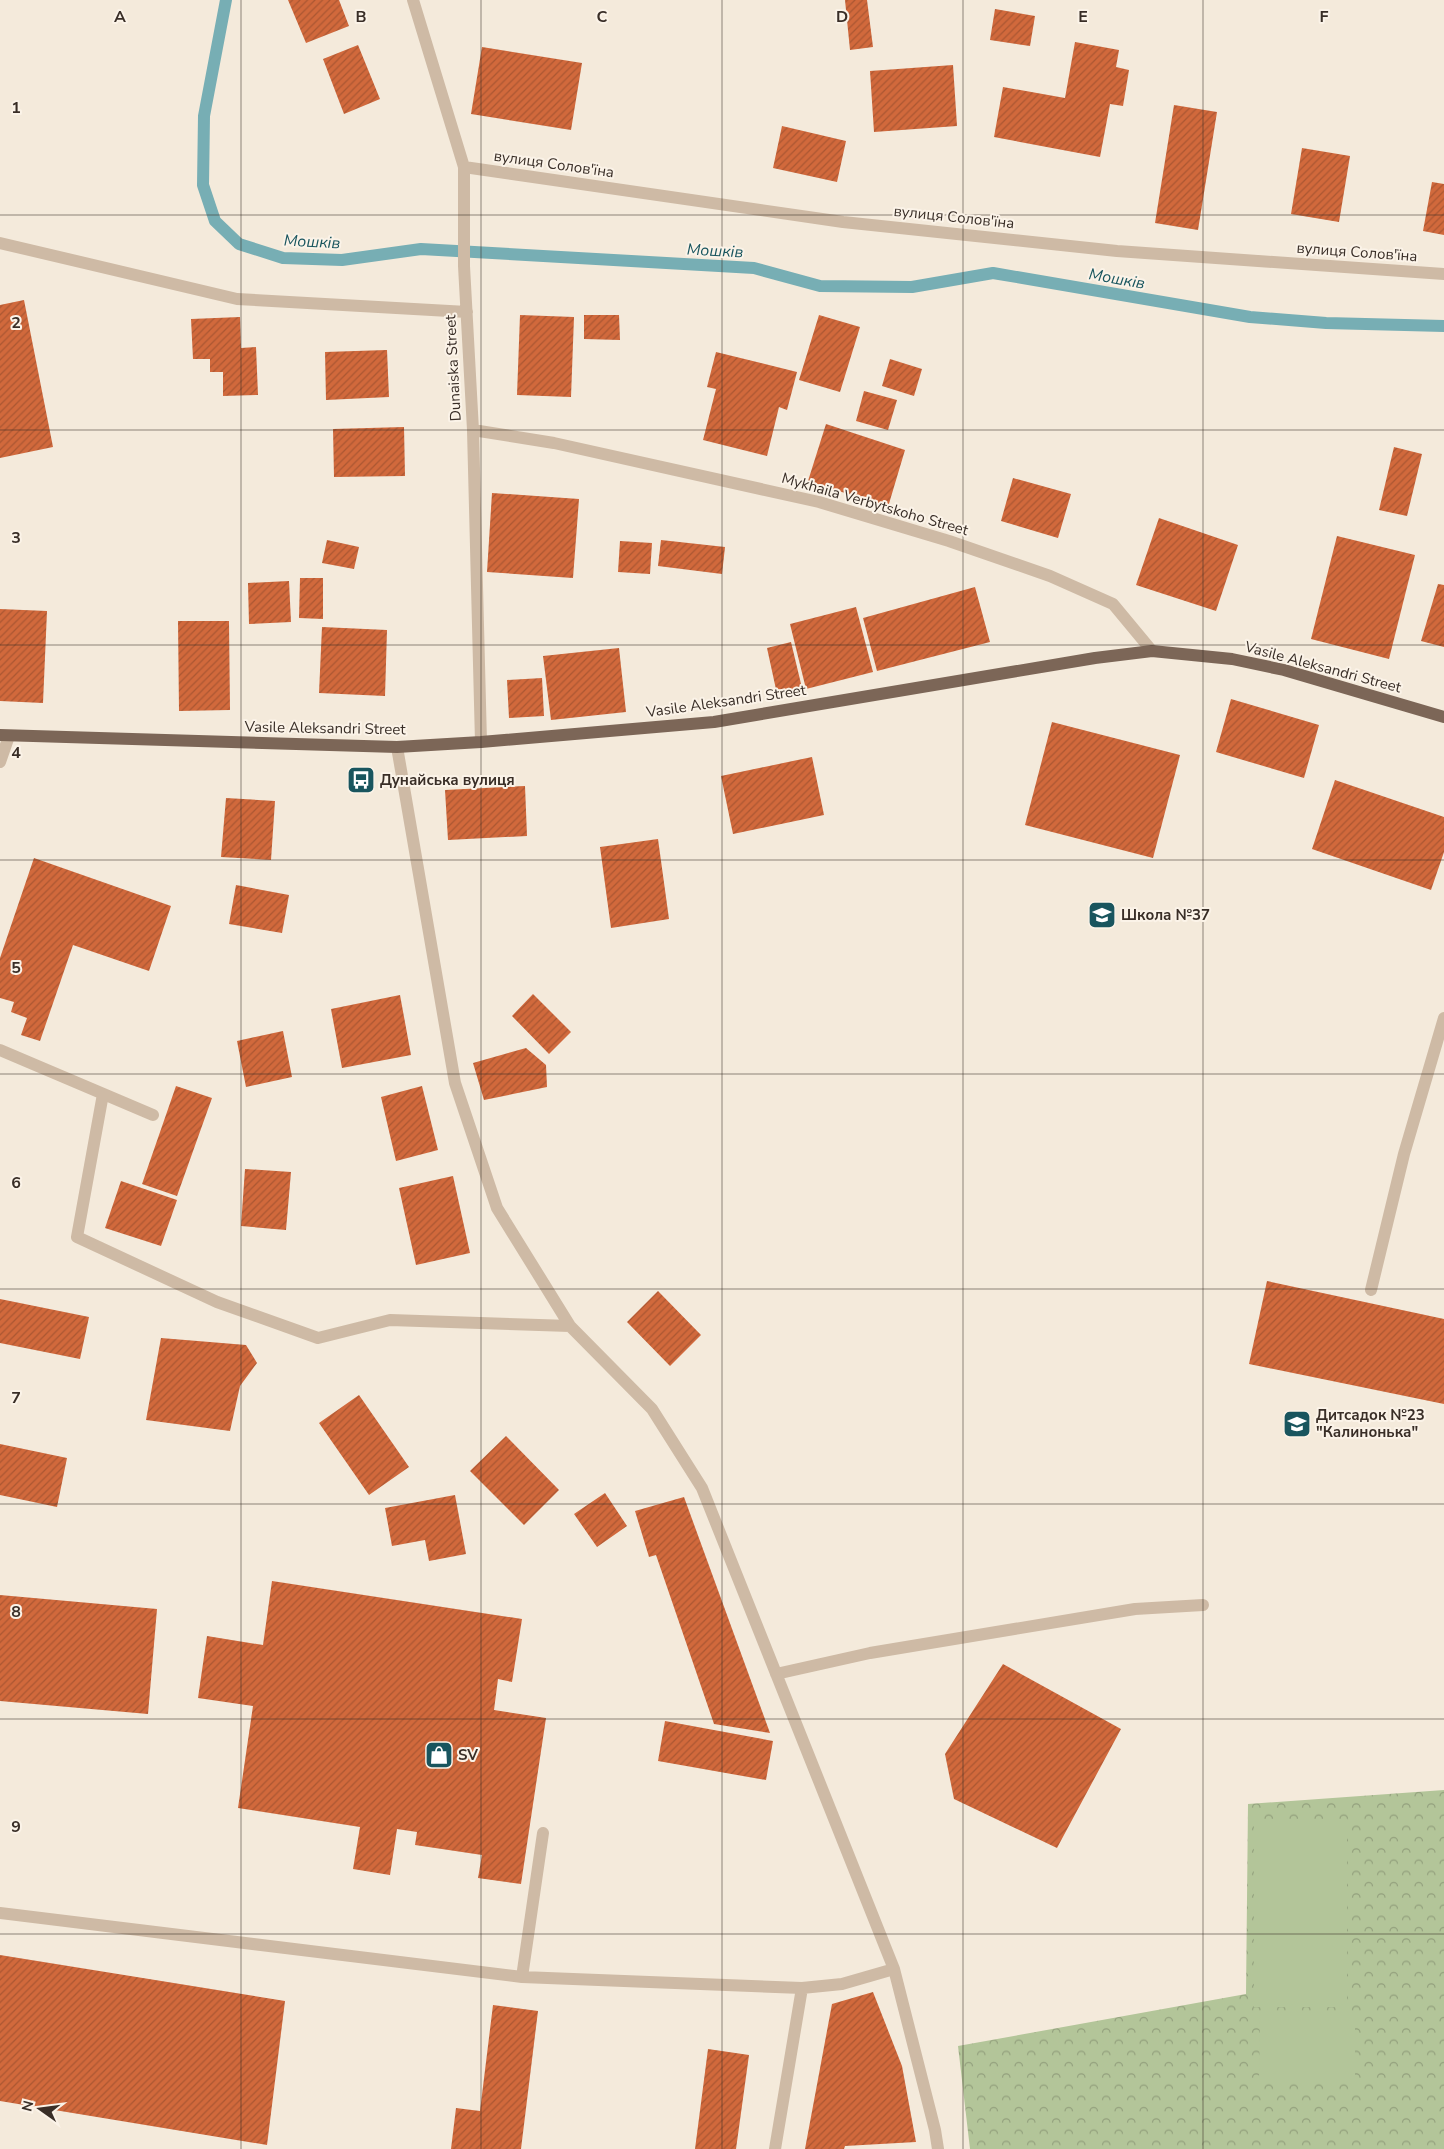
<svg xmlns="http://www.w3.org/2000/svg" width="1444" height="2149" viewBox="0 0 1444 2149" font-family="'Nunito Sans',sans-serif">
<style>
.forest{fill:url(#forest-crowns)}
.pitch{fill:#b3c599}
.lines{fill:none;stroke-linecap:round;stroke-linejoin:round}
.stream{stroke:#77aeb4;stroke-width:12}
.building{fill:url(#building-hatch)}
.minor{stroke:#cebaa5;stroke-width:12}
.major{stroke:#7c6657;stroke-width:12}
.grid{fill:none;stroke:#392e27;stroke-width:1;stroke-opacity:0.55}
.labels{text-anchor:middle;stroke-width:4;stroke-linejoin:round;paint-order:stroke}
.street-label{font-size:15px;fill:#392e27;stroke:#fbf3e8}
.poi-label{font-size:15px;font-weight:bold;fill:#392e27;stroke:#fbf3e8;text-anchor:start}
.water-label{font-size:16px;font-style:italic;fill:#19555e;stroke:#fbf3e8}
.grid-label{font-size:16px;text-anchor:middle;font-weight:bold;fill:#392e27;stroke:#fbf3e8;stroke-width:4;stroke-linejoin:round;paint-order:stroke}
</style>
<defs>
<pattern id="forest-crowns" width="20" height="18" patternUnits="userSpaceOnUse" patternTransform="scale(1.25)"><rect width="20" height="18" fill="#b3c599"/><path d="M2 6a3 3 0 1 1 6 0M12 15a3 3 0 1 1 6 0" fill="none" stroke="#93a07d"/></pattern>
<pattern id="building-hatch" width="6" height="6" patternUnits="userSpaceOnUse" patternTransform="scale(1.25)"><rect width="6" height="6" fill="#d1693c"/><path d="M-1 1l2-2M0 6l6-6M5 7l2-2" fill="none" stroke="#ab5732"/></pattern>
</defs>
<rect width="100%" height="100%" fill="#f4eadb"/>
<!-- forest -->
<path class="forest" d="M1444,1790V2149H970L958,2046L1246,1994L1248,1804Z"/>
<!-- pitch -->
<path class="pitch" d="M1254,1819H1347V2007H1254Z
M1260,2015H1355V2081H1259Z"/>
<g class="lines">
<!-- stream -->
<path class="stream" d="M226,0L204,116L203,185L215,221L239,244L283,258L342,260L421,249L754,268L820,286L912,287L993,273L1250,317L1326,323L1444,326"/>
</g>
<!-- building -->
<path class="building" d="M288,0H339L349,26L306,43Z
M845,0H867L873,47L850,50Z
M995,9L1035,16L1030,46L990,40Z
M1075,42L1119,50L1116,67L1129,70L1123,106L1110,104L1100,157L994,137L1003,87L1065,98Z
M358,45L380,99L344,114L323,59Z
M482,47L582,63L571,130L471,114Z
M953,65L957,126L874,132L870,71Z
M1174,105L1217,112L1198,230L1155,223Z
M782,126L846,141L837,182L773,168Z
M1302,148L1350,156L1339,222L1291,214Z
M1432,182L1444,184V235L1423,231Z
M24,300L53,447L0,458V305Z
M520,315L574,317L571,397L517,395Z
M584,315H619L620,340L584,339Z
M819,315L860,327L840,392L799,380Z
M240,317L241,348L256,347L258,395L223,396V372H210V359H193L191,319Z
M387,350L389,397L326,400L325,352Z
M716,352L797,372L787,410L779,407L767,456L703,440L716,389L707,387Z
M890,359L922,369L914,396L882,386Z
M864,391L897,400L888,430L856,421Z
M826,424L905,450L888,507L808,481Z
M404,427L405,476L334,477L333,429Z
M1394,447L1422,454L1407,516L1379,510Z
M1013,478L1071,494L1058,538L1001,521Z
M492,493L579,499L573,578L487,572Z
M1159,518L1238,545L1216,611L1136,585Z
M1337,536L1415,555L1389,659L1311,639Z
M327,540L359,547L354,569L322,563Z
M661,540L725,547L722,574L658,566Z
M620,541L652,543L650,574L618,572Z
M300,578H323V619L299,618Z
M289,581L291,622L249,624L248,583Z
M1438,584L1444,585V647L1421,641Z
M975,587L990,642L877,671L863,618Z
M856,607L873,672L806,689L790,624Z
M0,609L47,611L43,703L0,701Z
M178,621H229L230,710L179,711Z
M322,627L387,630L385,696L319,693Z
M791,642L802,688L777,694L767,648Z
M619,648L626,712L551,720L543,656Z
M542,678L544,716L509,718L507,680Z
M1231,699L1319,725L1304,778L1216,752Z
M1052,722L1180,755L1153,858L1025,825Z
M812,757L824,815L733,834L721,776Z
M1335,780L1444,817V852L1431,890L1312,849Z
M525,786L527,836L448,840L445,790Z
M226,798L275,801L271,860L221,857Z
M658,839L669,919L611,928L600,847Z
M34,858L171,906L149,971L73,945L40,1041L21,1035L27,1018L11,1012L14,1002L0,998V958Z
M236,885L289,895L282,933L229,924Z
M533,994L571,1032L549,1054L512,1016Z
M400,995L411,1055L342,1068L331,1009Z
M283,1031L292,1077L246,1087L237,1041Z
M526,1048L546,1065L547,1087L484,1100L473,1063Z
M176,1086L212,1098L177,1196L142,1184Z
M422,1086L438,1150L396,1161L381,1097Z
M245,1169L291,1172L286,1230L241,1226Z
M453,1176L470,1253L416,1265L399,1188Z
M121,1181L177,1200L161,1246L105,1228Z
M1267,1281L1444,1319V1404L1249,1364Z
M658,1291L701,1335L670,1366L627,1322Z
M0,1299L89,1317L80,1359L0,1343Z
M161,1338L246,1345L257,1363L240,1386L230,1431L146,1420Z
M359,1395L409,1467L369,1495L319,1423Z
M506,1436L559,1490L524,1525L470,1471Z
M0,1444L67,1458L57,1507L0,1495Z
M605,1493L627,1526L597,1547L574,1514Z
M455,1495L466,1554L429,1561L425,1540L392,1546L385,1508Z
M684,1497L770,1733L714,1724L656,1555L649,1557L635,1511Z
M272,1581L522,1619L512,1682L498,1679L494,1710L546,1718L521,1884L478,1878L482,1855L415,1845L417,1832L397,1829L390,1875L353,1869L360,1827L238,1808L253,1706L198,1698L207,1636L263,1645Z
M0,1595L157,1609L148,1714L0,1701Z
M1003,1664L1121,1729L1057,1848L954,1799L945,1754Z
M665,1721L773,1741L766,1780L658,1761Z
M0,1955L285,2001L267,2145L0,2101Z
M873,1992L902,2066L916,2142L845,2146L844,2149H805L832,2004Z
M493,2005L538,2011L521,2149H451L456,2108L480,2111Z
M708,2049L749,2055L736,2149H695Z"/>
<g class="lines">
<!-- minor -->
<path class="minor" d="M413,0L464,167V266L473,430L481,742
M464,167L843,222L1117,251L1444,274
M0,243L237,299L467,312
M473,430L554,443L819,502L949,541L1050,576L1113,604L1152,651
M397,747L455,1083L497,1208L570,1326L652,1409L702,1488L894,1969L935,2130L938,2149
M0,762L9,736
M0,1050L153,1115
M103,1094L77,1237L217,1302L318,1338L390,1320L570,1326
M1371,1290L1404,1154L1444,1018
M776,1674L870,1653L1135,1609L1203,1605
M0,1913L522,1977L802,1988L775,2149
M522,1977L543,1833
M802,1988L842,1984L894,1969"/>
<!-- major -->
<path class="major" d="M0,735L397,747L481,742L714,722L1095,658L1152,651L1232,659L1284,670L1444,717"/>
</g>
<!-- grid -->
<path class="grid" d="M241,0V2149M481,0V2149M722,0V2149M963,0V2149M1203,0V2149M0,215H1444M0,430H1444M0,645H1444M0,860H1444M0,1074H1444M0,1289H1444M0,1504H1444M0,1719H1444M0,1934H1444"/>
<!-- icons -->
<defs>
<symbol id="bus-square" viewBox="-11 -11 22 22"><rect x="-9" y="-9" width="18" height="18" rx="4" fill="#19555e" stroke="#fbf3e8"/><path d="M-5-6H5V4H4V6H2V4H-2V6H-4V4H-5ZM-3.5-4V0h7V-4ZM-3.5 1.2v1.5H-2V1.2ZM2 1.2v1.5H3.5V1.2Z" fill="#fff"/></symbol>
<symbol id="school-square" viewBox="-11 -11 22 22"><rect x="-9" y="-9" width="18" height="18" rx="4" fill="#19555e" stroke="#fbf3e8"/><path d="M0-5L7-2L0 1L-7-2ZM-4 1L0 2.5L4 1V4Q0 6-4 4Z" fill="#fff"/></symbol>
<symbol id="shop-square" viewBox="-11 -11 22 22"><rect x="-9" y="-9" width="18" height="18" rx="4" fill="#19555e" stroke="#fbf3e8"/><path d="M-5-2.5h2.3a2.7 3.5 0 0 1 5.4 0H5L5.5 6h-11ZM-1.5-2.5h3a1.5 2.3 0 0 0-3 0Z" fill="#fff"/></symbol>
</defs>
<g fill-rule="evenodd">
<use href="#bus-square" x="345" y="764" width="32" height="32"/>
<use href="#school-square" x="1086" y="899" width="32" height="32"/>
<use href="#school-square" x="1281" y="1408" width="32" height="32"/>
<use href="#shop-square" x="423" y="1739" width="32" height="32"/>
</g>
<g class="labels">
<!-- street labels -->
<g class="street-label">
<text transform="translate(554 164) rotate(8)" y="5">вулиця Солов'їна</text>
<text transform="translate(954 217) rotate(6)" y="5">вулиця Солов'їна</text>
<text transform="translate(1357 252) rotate(4)" y="5">вулиця Солов'їна</text>
<text transform="translate(453 368) rotate(-93)" y="5">Dunaiska Street</text>
<text transform="translate(875 504) rotate(16)" y="5">Mykhaila Verbytskoho Street</text>
<text transform="translate(1323 667) rotate(15)" y="5">Vasile Aleksandri Street</text>
<text transform="translate(726 701) rotate(-8)" y="5">Vasile Aleksandri Street</text>
<text transform="translate(325 728) rotate(1)" y="5">Vasile Aleksandri Street</text>
</g>
<!-- poi labels -->
<g class="poi-label">
<text x="380" y="785">Дунайська вулиця</text>
<text x="1121" y="920">Школа №37</text>
<text x="1316" y="1420">Дитсадок №23<tspan x="1316" dy="17">"Калинонька"</tspan></text>
<text x="458" y="1760">SV</text>
</g>
<!-- water labels -->
<g class="water-label">
<text transform="translate(312 241) rotate(3)" y="6">Мошків</text>
<text transform="translate(715 250) rotate(3)" y="6">Мошків</text>
<text transform="translate(1117 278) rotate(10)" y="6">Мошків</text>
</g>
</g>
<g class="grid-label">
<text x="120" y="22">A</text>
<text x="361" y="22">B</text>
<text x="602" y="22">C</text>
<text x="842" y="22">D</text>
<text x="1083" y="22">E</text>
<text x="1324" y="22">F</text>
<text x="16" y="113">1</text>
<text x="16" y="328">2</text>
<text x="16" y="543">3</text>
<text x="16" y="758">4</text>
<text x="16" y="973">5</text>
<text x="16" y="1188">6</text>
<text x="16" y="1403">7</text>
<text x="16" y="1617">8</text>
<text x="16" y="1832">9</text>
</g>
<!-- north arrow -->
<g transform="translate(40 2109) rotate(284)" stroke="#fbf3e8" stroke-width="4" paint-order="stroke">
<path d="M0-4L9 19L0 12L-9 19Z" fill="#392e27"/>
<text y="-8" font-size="14" font-weight="bold" text-anchor="middle" fill="#392e27">N</text>
</g>
</svg>
